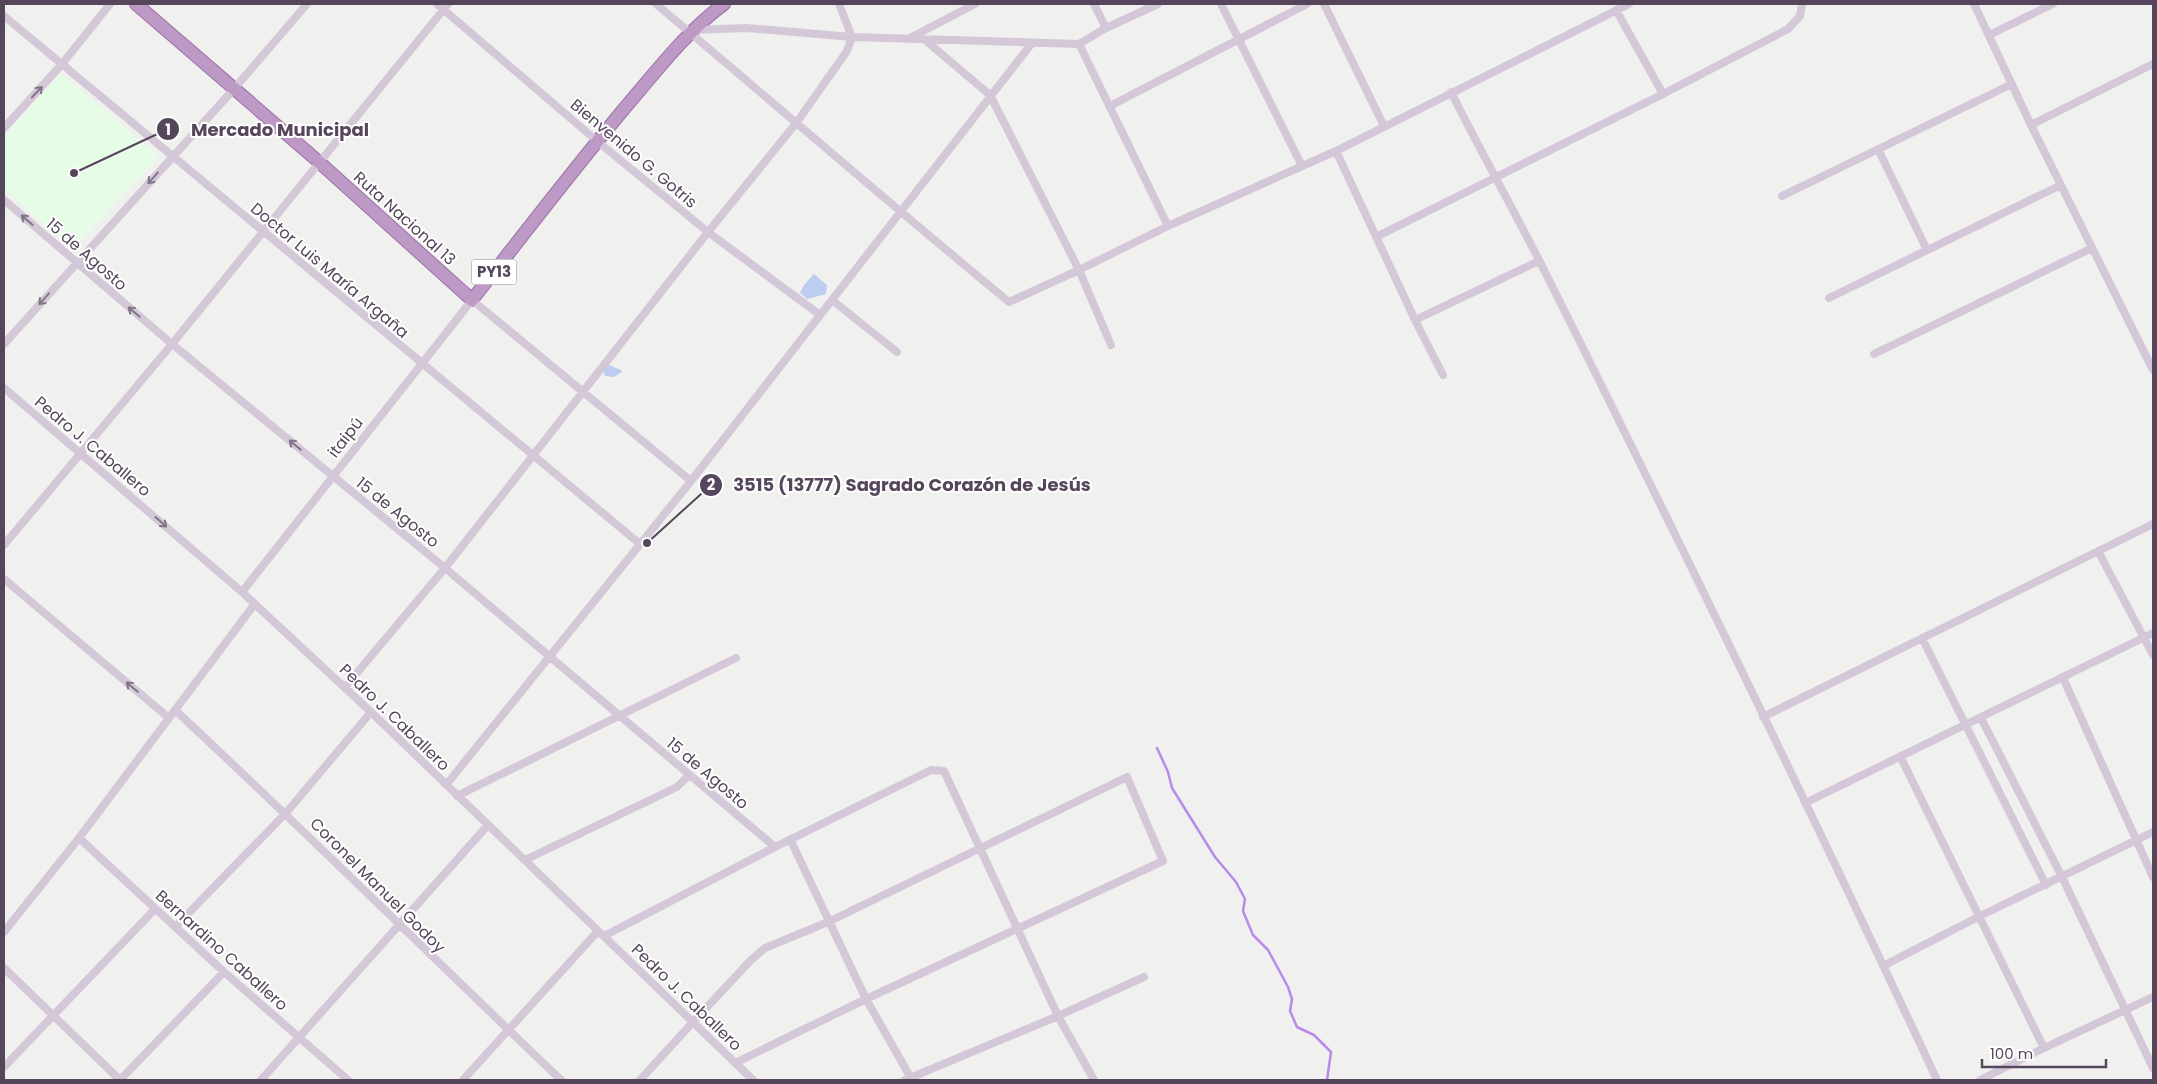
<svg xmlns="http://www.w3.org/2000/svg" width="2157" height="1084" viewBox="0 0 2157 1084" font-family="Poppins,sans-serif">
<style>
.commercial{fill:#e7fce7}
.green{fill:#bccdef}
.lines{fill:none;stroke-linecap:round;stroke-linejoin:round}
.stream{stroke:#b989ec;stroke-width:2.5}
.trunk-casing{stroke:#9e71a9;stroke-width:14}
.minor{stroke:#d4c8d8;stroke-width:8}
.trunk{stroke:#bc9ac5;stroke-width:12}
.oneway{stroke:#827487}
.labels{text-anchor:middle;stroke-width:4;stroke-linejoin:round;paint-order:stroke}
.shield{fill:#fff;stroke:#897e8d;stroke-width:1}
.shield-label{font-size:15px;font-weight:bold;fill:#56465c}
.street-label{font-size:16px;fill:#56465c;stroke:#fff}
.leader{fill:none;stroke:#56465c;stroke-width:2}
.callout-dot{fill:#56465c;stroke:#fff;stroke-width:2}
.mark-label{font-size:15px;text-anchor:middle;font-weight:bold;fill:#fff}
.callout-label{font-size:18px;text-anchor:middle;font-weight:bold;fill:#56465c;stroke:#fff;stroke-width:4;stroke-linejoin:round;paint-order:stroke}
</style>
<rect width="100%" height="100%" fill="#f0f1ee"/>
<!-- commercial -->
<path class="commercial" d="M61,73L159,157L72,250L4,189V136Z"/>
<!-- green -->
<path class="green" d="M814,274L827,285L826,294L807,299L800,293L804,285Z
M609,365L621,370L622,372L614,377L605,376L603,370Z"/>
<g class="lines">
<!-- stream -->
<path class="stream" d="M1157,748L1168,772L1172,788L1215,857L1236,882L1245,899L1243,911L1253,935L1268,950L1288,987L1292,999L1290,1011L1297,1027L1314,1035L1331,1052L1327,1080"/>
<defs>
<path id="trunk" d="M136,4L319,162L472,300C524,234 575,167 629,103C659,68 687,31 724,4"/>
</defs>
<!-- trunk casing -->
<use href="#trunk" class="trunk-casing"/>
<!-- minor -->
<path class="minor" d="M437,4L597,141L708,232L820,315
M656,4C774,103 890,204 1009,302L1079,270L1168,226L1336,151L1629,4
M1094,4L1106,28
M1221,4L1302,166
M1324,4L1384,126
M1974,4L2031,125L2153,370
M1616,10L1663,94L1788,29L1800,16L1802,4
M4,16L640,544
M694,30L746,28L852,37L1079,44L1106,28L1158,4
M1989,35L2053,4
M908,39L975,4
M925,40L990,95L1079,270L1111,345
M1079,44L1168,226
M1451,92C1480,150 1512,207 1541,264C1676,534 1809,806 1937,1080
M1110,106L1307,4
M2031,125L2153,64
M4,128L62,64L110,4
M1878,149L1927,250
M1336,151L1415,320L1443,375
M1782,196L2012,84
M4,200L172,344L445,568L775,847
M1376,237L1663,94
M1829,298L2061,185
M832,300L897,352
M1415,320L1539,261
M4,344L233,90L307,4
M1874,354L2092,248
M4,388L242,592L371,712L753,1080
M4,545L172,344L448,4
M2098,551L2153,655
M4,579L169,718
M242,592L472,300L691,481
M1922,638L2046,885
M2063,678L2153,877
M345,687L445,568L708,232L797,122L847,51L852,37L839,4
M175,710C306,832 432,957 561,1080
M1763,717L2153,524
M1981,718L2062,877L2153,1068
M1900,756L2044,1048
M446,785L691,481L1032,43
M457,796L736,658
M1805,803L2153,633
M79,838L224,972L348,1080
M790,839L866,999L912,1080
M525,860L677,787L689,775
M176,926L286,813L371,712
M4,932L79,838L254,605
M604,936L775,847L931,770L944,771L1058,1016L1094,1080
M1883,966L1980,916L2153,832
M4,968L120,1080
M4,1067L155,909
M120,1080L224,972
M261,1080L488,825
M463,1080L598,931
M640,1080L693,1022L751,960L765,948L828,922L1127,777L1163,861L866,999L735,1063
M905,1080L1058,1016L1144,977
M1980,1080L2044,1048L2153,997"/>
<!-- trunk -->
<use href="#trunk" class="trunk"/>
</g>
<!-- one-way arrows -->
<defs><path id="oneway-shaft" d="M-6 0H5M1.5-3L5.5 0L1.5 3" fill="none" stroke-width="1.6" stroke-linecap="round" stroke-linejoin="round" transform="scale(1.25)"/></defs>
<g class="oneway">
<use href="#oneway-shaft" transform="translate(37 92) rotate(-47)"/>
<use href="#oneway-shaft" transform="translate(153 178) rotate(132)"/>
<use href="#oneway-shaft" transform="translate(27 220) rotate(-139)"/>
<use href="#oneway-shaft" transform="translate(44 299) rotate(132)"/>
<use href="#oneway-shaft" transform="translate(134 312) rotate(-140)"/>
<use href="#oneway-shaft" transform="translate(295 445) rotate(-140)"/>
<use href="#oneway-shaft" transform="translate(161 522) rotate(41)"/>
<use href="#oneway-shaft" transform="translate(132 687) rotate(-140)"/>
</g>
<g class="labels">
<!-- shield labels -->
<rect class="shield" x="471.5" y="259.5" width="45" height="25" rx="4"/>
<g class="shield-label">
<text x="494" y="277">PY13</text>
</g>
<!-- street labels -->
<g class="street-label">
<text transform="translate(634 153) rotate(40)" y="6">Bienvenido G. Gotris</text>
<text transform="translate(405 218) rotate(42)" y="6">Ruta Nacional 13</text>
<text transform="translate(87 254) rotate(41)" y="6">15 de Agosto</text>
<text transform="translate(330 270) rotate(40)" y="6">Doctor Luis María Argaña</text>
<text transform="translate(345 437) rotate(-52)" y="6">itaipú</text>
<text transform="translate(93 446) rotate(40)" y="6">Pedro J. Caballero</text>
<text transform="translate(398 512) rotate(39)" y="6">15 de Agosto</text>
<text transform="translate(395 717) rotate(44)" y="6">Pedro J. Caballero</text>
<text transform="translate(708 773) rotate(40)" y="6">15 de Agosto</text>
<text transform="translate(378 885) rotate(45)" y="6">Coronel Manuel Godoy</text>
<text transform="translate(222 950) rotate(42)" y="6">Bernardino Caballero</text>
<text transform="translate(687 997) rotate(44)" y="6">Pedro J. Caballero</text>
</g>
</g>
<!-- callouts -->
<path class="leader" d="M74 173L168 129M647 543L711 485"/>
<g class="callout-dot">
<circle cx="74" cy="173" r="5"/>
<circle cx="647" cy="543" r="5"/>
<circle cx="168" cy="129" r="12"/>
<circle cx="711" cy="485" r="12"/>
</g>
<g class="mark-label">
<text x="168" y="135">1</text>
<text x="711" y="490">2</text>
</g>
<g class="callout-label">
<text x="280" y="136">Mercado Municipal</text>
<text x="912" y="491">3515 (13777) Sagrado Corazón de Jesús</text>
</g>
<!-- border -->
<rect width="2157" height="1084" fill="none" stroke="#56465c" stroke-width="10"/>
<!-- scale -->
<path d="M1982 1059v8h124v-8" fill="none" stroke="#56465c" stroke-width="2.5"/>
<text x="1990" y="1059" font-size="15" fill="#56465c" stroke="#ffffff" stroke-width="4" paint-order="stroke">100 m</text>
</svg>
